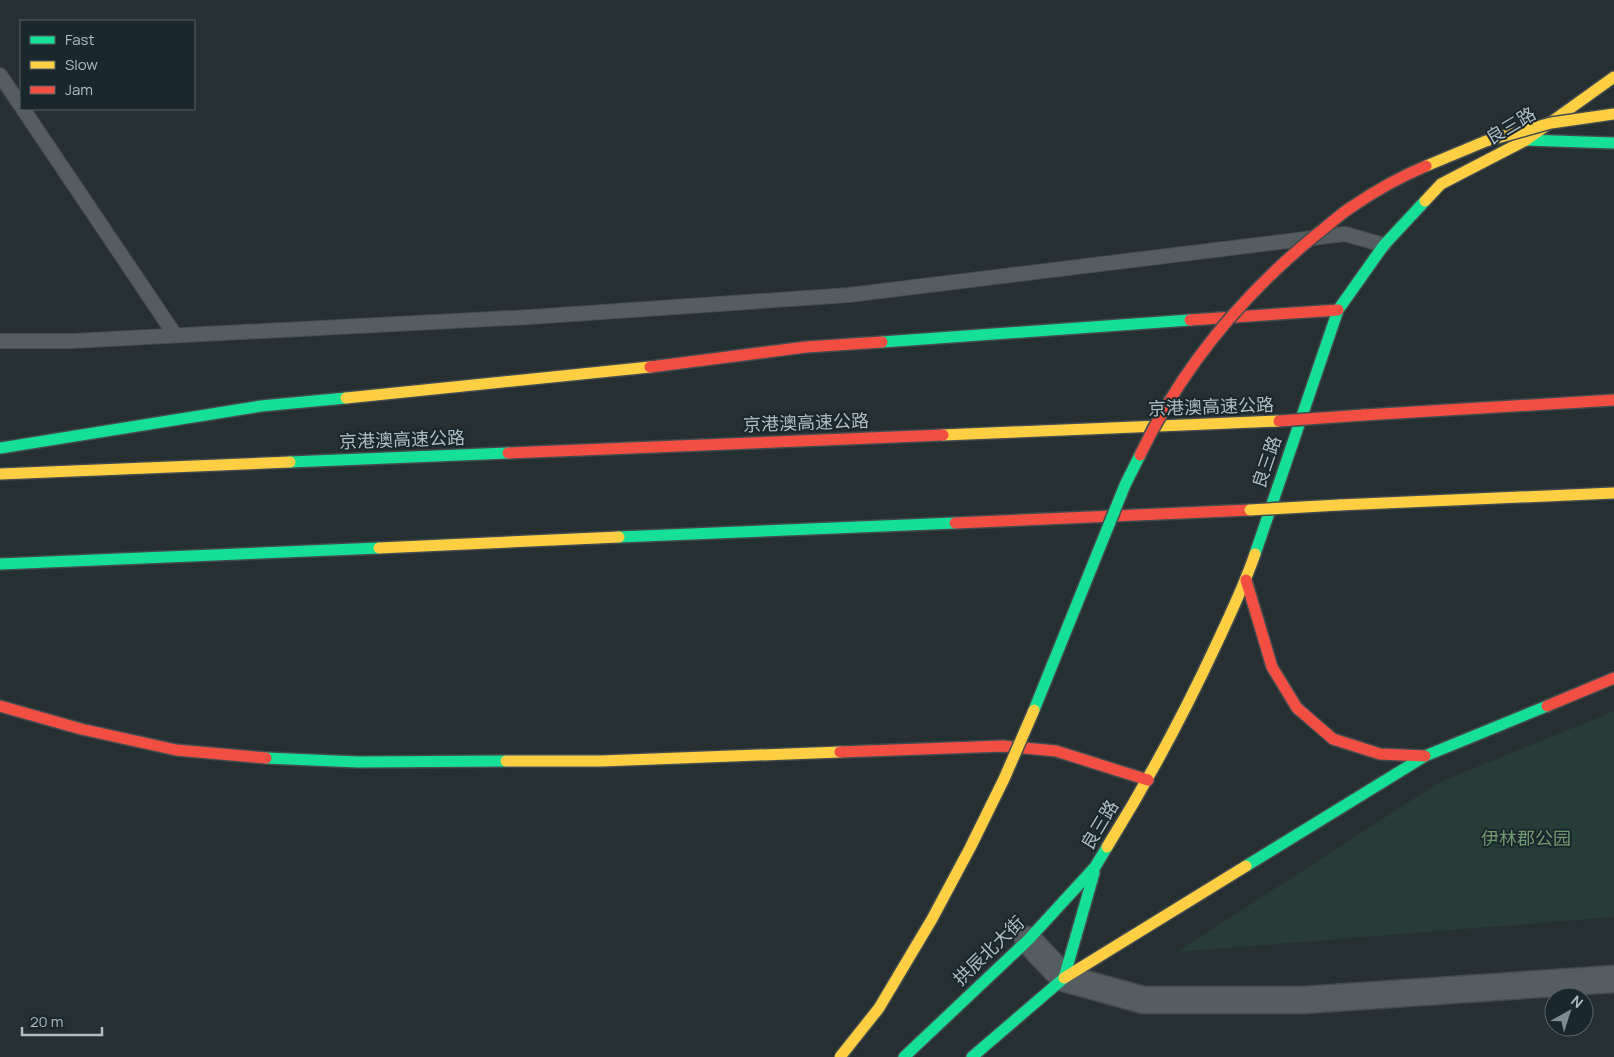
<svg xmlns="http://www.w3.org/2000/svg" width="1614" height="1057" viewBox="0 0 1614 1057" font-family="Manrope,'Noto Sans SC',sans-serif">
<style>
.green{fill:#273c36}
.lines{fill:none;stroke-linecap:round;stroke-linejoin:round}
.lane-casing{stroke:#444a4d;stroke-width:16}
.street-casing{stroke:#444a4d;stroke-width:29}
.fast-casing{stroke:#434b4f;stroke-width:14}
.slow-casing{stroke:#434b4f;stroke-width:14}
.jam-casing{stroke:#434b4f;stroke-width:14}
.lane{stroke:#565d61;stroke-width:14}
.street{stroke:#565d61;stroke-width:26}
.fast{stroke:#16e098;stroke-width:11}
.slow{stroke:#ffcf43;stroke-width:11}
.jam{stroke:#f24e42;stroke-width:11}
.fast-bridge-casing{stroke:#434b4d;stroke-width:14;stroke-linecap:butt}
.slow-bridge-casing{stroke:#434b4d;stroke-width:14;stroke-linecap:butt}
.jam-bridge-casing{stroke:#434b4d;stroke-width:14;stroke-linecap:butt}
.fast-bridge{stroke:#16e098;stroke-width:11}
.slow-bridge{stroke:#ffcf43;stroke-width:11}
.jam-bridge{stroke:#f24e42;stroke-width:11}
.labels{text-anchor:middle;stroke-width:4;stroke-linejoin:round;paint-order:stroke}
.street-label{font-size:18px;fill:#afbec4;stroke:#1a272c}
.park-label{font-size:18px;fill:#71996f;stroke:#1a272c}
</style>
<rect width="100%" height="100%" fill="#262f32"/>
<!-- green -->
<path class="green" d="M1614,711V917L1177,952L1438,783Z"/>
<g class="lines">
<defs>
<path id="lane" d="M0,75L21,106
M23,109L175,335
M0,341H72L530,317L849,295L1345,234L1384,245"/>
<path id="street" d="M1028,940L1064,978L1143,1000H1303L1614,979"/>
<path id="fast" d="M1526,140L1614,143
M882,342L1190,320
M0,448L261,406L346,398
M290,462L508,453
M619,537L955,523
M1255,554L1338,310L1384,245L1425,201
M0,564L379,548
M266,758L358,762L506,761
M1246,866L1425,756L1547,706
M904,1057L1028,940L1095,867L1107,847
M972,1057L1064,978L1094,873"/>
<path id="slow" d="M1425,201L1441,184L1526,140L1614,77
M346,398L650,367
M943,435L1279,421
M0,474L290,462
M1339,505L1614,493
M379,548L619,537
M506,761H601L840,752
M1107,847C1148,781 1183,716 1216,645C1230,615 1244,586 1255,554
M1064,978L1246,866"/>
<path id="jam" d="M1190,320L1338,310
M650,367L806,347L882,342
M1364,415L1614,400
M508,453L943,435
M955,523L1250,510
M1246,580L1272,667L1297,708L1333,739L1380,754L1425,756
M0,706L81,729L176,750L266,758
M1547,706L1614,678
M840,752L1003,746L1056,751L1148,780"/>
</defs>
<!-- lane casing -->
<use href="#lane" class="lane-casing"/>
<!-- street casing -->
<use href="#street" class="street-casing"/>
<!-- fast casing -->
<use href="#fast" class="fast-casing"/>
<!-- slow casing -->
<use href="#slow" class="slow-casing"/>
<!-- jam casing -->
<use href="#jam" class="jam-casing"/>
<!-- lane -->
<use href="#lane" class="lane"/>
<!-- street -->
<use href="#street" class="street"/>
<!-- fast -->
<use href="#fast" class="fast"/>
<!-- slow -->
<use href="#slow" class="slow"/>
<!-- jam -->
<use href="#jam" class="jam"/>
<defs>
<path id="fast-bridge" d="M1034,710L1125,485L1140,455"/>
<path id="slow-bridge" d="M1426,166L1486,141L1551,123L1614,114
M1250,510L1339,505
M840,1057L879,1008L932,919L970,848L1004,779L1034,710"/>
<path id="jam-bridge" d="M1279,421L1364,415
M1140,455C1182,367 1242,295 1317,234C1329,225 1340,214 1353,206C1375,191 1402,176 1426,166"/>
</defs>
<!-- fast-bridge casing -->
<use href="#fast-bridge" class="fast-bridge-casing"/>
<!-- slow-bridge casing -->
<use href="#slow-bridge" class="slow-bridge-casing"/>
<!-- jam-bridge casing -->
<use href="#jam-bridge" class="jam-bridge-casing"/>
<!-- fast-bridge -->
<use href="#fast-bridge" class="fast-bridge"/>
<!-- slow-bridge -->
<use href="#slow-bridge" class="slow-bridge"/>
<!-- jam-bridge -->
<use href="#jam-bridge" class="jam-bridge"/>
</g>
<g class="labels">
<!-- street labels -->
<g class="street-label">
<text transform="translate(1511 126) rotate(-31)" y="6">良三路</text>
<text transform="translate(1211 407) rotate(-2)" y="6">京港澳高速公路</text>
<text transform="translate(806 423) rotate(-2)" y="6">京港澳高速公路</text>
<text transform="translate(402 440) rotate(-2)" y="6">京港澳高速公路</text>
<text transform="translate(1267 462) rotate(-71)" y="6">良三路</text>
<text transform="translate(1100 825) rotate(-59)" y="6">良三路</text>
<text transform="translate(989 951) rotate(-44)" y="6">拱辰北大街</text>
</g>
<!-- park labels -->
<g class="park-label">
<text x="1526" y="845">伊林郡公园</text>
</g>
</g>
<!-- legend -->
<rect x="20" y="20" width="175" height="90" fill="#1a272c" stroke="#566369"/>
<rect x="30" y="36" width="25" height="8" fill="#16e098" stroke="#566369"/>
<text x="65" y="45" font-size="15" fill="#afbec4">Fast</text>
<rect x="30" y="61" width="25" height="8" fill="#ffcf43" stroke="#566369"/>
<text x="65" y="70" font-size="15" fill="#afbec4">Slow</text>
<rect x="30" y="86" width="25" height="8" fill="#f24e42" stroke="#566369"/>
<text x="65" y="95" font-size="15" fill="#afbec4">Jam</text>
<!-- north arrow -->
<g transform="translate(1569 1012) rotate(39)"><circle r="24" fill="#1a272c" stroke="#566369"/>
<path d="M0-4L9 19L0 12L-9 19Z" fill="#7f8c91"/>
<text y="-8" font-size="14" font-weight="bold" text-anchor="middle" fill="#afbec4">N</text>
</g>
<!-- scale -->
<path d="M22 1027v8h80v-8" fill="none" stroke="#afbec4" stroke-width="2.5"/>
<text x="30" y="1027" font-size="15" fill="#afbec4" stroke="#1a272c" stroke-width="4" paint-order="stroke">20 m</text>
</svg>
